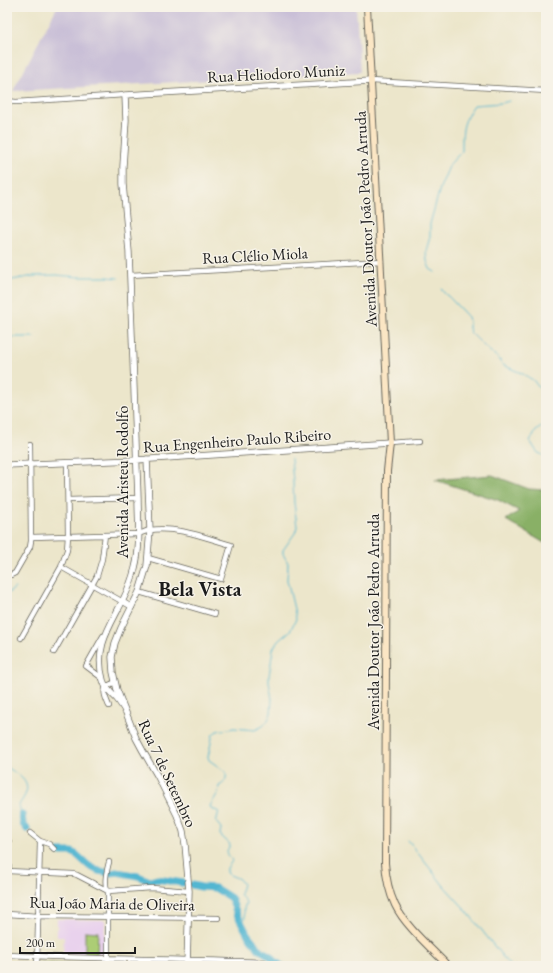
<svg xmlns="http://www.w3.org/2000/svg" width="553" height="973" viewBox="0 0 553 973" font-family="'EB Garamond',serif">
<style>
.built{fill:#e9d2ed}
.industrial{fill:#c9bfd7}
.green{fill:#accd75;stroke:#647448}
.forest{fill:#89b066;stroke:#526641}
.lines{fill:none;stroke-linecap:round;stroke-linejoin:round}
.stream{stroke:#52b6d1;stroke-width:1}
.river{stroke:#52b6d1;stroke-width:7}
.minor-casing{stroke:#656359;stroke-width:6}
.tertiary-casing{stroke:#656359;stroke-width:7}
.secondary-casing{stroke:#656359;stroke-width:8}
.minor{stroke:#fff;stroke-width:4.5}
.tertiary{stroke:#fff;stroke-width:5.5}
.secondary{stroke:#fbe6c4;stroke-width:6}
.labels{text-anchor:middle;stroke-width:3;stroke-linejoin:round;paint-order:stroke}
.street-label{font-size:16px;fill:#1c1c1c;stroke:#f7f3e8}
.district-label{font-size:20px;font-weight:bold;fill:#1c1c1c;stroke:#f7f3e8}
</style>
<rect width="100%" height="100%" fill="#f7f3e8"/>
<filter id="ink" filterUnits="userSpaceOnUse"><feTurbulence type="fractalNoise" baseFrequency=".025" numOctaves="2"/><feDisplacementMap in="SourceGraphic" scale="8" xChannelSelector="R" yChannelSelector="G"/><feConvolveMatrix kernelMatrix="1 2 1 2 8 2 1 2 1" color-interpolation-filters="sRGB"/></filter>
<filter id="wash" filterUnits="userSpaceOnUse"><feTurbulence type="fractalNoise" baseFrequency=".012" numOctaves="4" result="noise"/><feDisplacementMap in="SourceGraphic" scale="16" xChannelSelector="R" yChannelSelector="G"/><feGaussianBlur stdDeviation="0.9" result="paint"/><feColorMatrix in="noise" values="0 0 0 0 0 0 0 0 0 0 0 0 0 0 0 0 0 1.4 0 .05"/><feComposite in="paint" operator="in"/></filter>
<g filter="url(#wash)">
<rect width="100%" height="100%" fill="#ece6cb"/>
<!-- built -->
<path class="built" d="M57,919L105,920L104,954H63L64,937H57Z"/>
<!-- industrial -->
<path class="industrial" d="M57,7H356L360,72L13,91Z"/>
<!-- green -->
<path class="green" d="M85,931L98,932L97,954H85Z
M41,963L94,965V966H41Z"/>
<!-- forest -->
<path class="forest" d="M492,475L529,489L546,490V544L506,520L519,511L498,500L435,480Z"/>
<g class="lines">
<!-- stream -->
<path class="stream" d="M435,272L430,269L427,261L426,251L430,237V224L440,188L450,164L462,151C462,130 462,123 474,105L502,103L509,101
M7,284L12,280L34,276L56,275L80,277H107L118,278
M441,288L444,293L449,297L468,317C470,322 468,327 470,332L486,348L498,358L503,365L521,373L533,380L546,397
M7,337H34
M546,423L535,432L530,441L537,452L546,457
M7,594L15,588
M7,767C18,775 33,782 24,797C22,801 20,802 19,806L22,814
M408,841L413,847L444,886L465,909L510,966
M242,924L245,918L244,909L246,902L240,894L243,884L239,879L228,874L227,872V868L233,860C223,853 227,853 230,844L220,835L221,828L216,822L219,812L215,810H212L210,806L218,793L219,786C225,783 227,779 226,772L209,760L208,757L212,738L213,734L217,731L234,728L255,730L263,726L268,720L271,713L272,699L269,682V676L273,649L278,641L290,631L296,619L294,609L287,580L288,563L283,554V550L295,533L297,527L295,510L294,503L293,481L291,459"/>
<!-- river -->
<path class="river" d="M22,814L23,824L27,829
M59,852H72L77,855L89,866L99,871L110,873L117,872L138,876L150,881L157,879L183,883
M192,885L201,887L215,888L231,898L237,914L248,935L260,950L269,955L275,961L282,966"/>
</g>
</g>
<g filter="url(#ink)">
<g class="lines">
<defs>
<path id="minor" d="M371,81L546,91
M7,101L16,102L125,95
M130,275L381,261
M390,443L420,441
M68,500L138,498
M32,537L138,534C142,533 146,531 150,530C177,526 206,538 231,545L221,579L148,558
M61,567L132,607
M7,575H11L15,573L30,547L31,541L30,444
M139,592L215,614
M21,638L61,567L67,550L68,536L67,463
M54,652L97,576L102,559L105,535
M102,678L86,666L103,636
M109,706C107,701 102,692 106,687C108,685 112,684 115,682
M30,833L40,841L49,844L54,849
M7,837L9,842V871
M7,871L74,874L77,875L108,891L152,888L189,891
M7,914L39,916L218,918
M7,955C93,959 178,959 264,962
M37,966L40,841
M108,966V891C103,884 107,870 109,862"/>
<path id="tertiary" d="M147,459L150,530L147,566L139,592L121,628L115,643L112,657L113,672L117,690L136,738L143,751L158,777L177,815L183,831L185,844L189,891L187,966
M7,465L136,460L390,443
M125,711C123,707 120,703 117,699C111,693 105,688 103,680C94,648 109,628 122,602C127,592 132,580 135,568C141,545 138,521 138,498L129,252L123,184V166L126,120L125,95L371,81"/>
<path id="secondary" d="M367,7L390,443L387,471L385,863C386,878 389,892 395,905C405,926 432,949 448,966"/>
</defs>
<!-- minor casing -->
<use href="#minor" class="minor-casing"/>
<!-- tertiary casing -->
<use href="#tertiary" class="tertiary-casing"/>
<!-- secondary casing -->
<use href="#secondary" class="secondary-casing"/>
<!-- minor -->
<use href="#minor" class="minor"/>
<!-- tertiary -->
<use href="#tertiary" class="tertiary"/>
<!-- secondary -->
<use href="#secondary" class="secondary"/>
</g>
</g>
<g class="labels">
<!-- street labels -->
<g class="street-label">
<text transform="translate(276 73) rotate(-3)" y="6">Rua Heliodoro Muniz</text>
<text transform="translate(365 219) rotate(-93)" y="6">Avenida Doutor João Pedro Arruda</text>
<text transform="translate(255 255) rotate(-3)" y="6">Rua Clélio Miola</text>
<text transform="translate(237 440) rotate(-4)" y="6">Rua Engenheiro Paulo Ribeiro</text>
<text transform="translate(122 482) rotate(-90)" y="6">Avenida Aristeu Rodolfo</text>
<text transform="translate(373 622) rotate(-90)" y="6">Avenida Doutor João Pedro Arruda</text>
<text transform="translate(168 773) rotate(65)" y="6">Rua 7 de Setembro</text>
<text transform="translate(112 903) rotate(1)" y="6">Rua João Maria de Oliveira</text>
</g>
<!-- district labels -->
<g class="district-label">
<text x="200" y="596">Bela Vista</text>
</g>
</g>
<!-- margin -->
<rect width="553" height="973" fill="none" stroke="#f7f3e8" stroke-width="24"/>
<!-- scale -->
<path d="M20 947v6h115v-6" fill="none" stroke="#1c1c1c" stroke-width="2"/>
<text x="26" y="947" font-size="12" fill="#1c1c1c" stroke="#f7f3e8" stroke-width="3" paint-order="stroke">200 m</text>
</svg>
